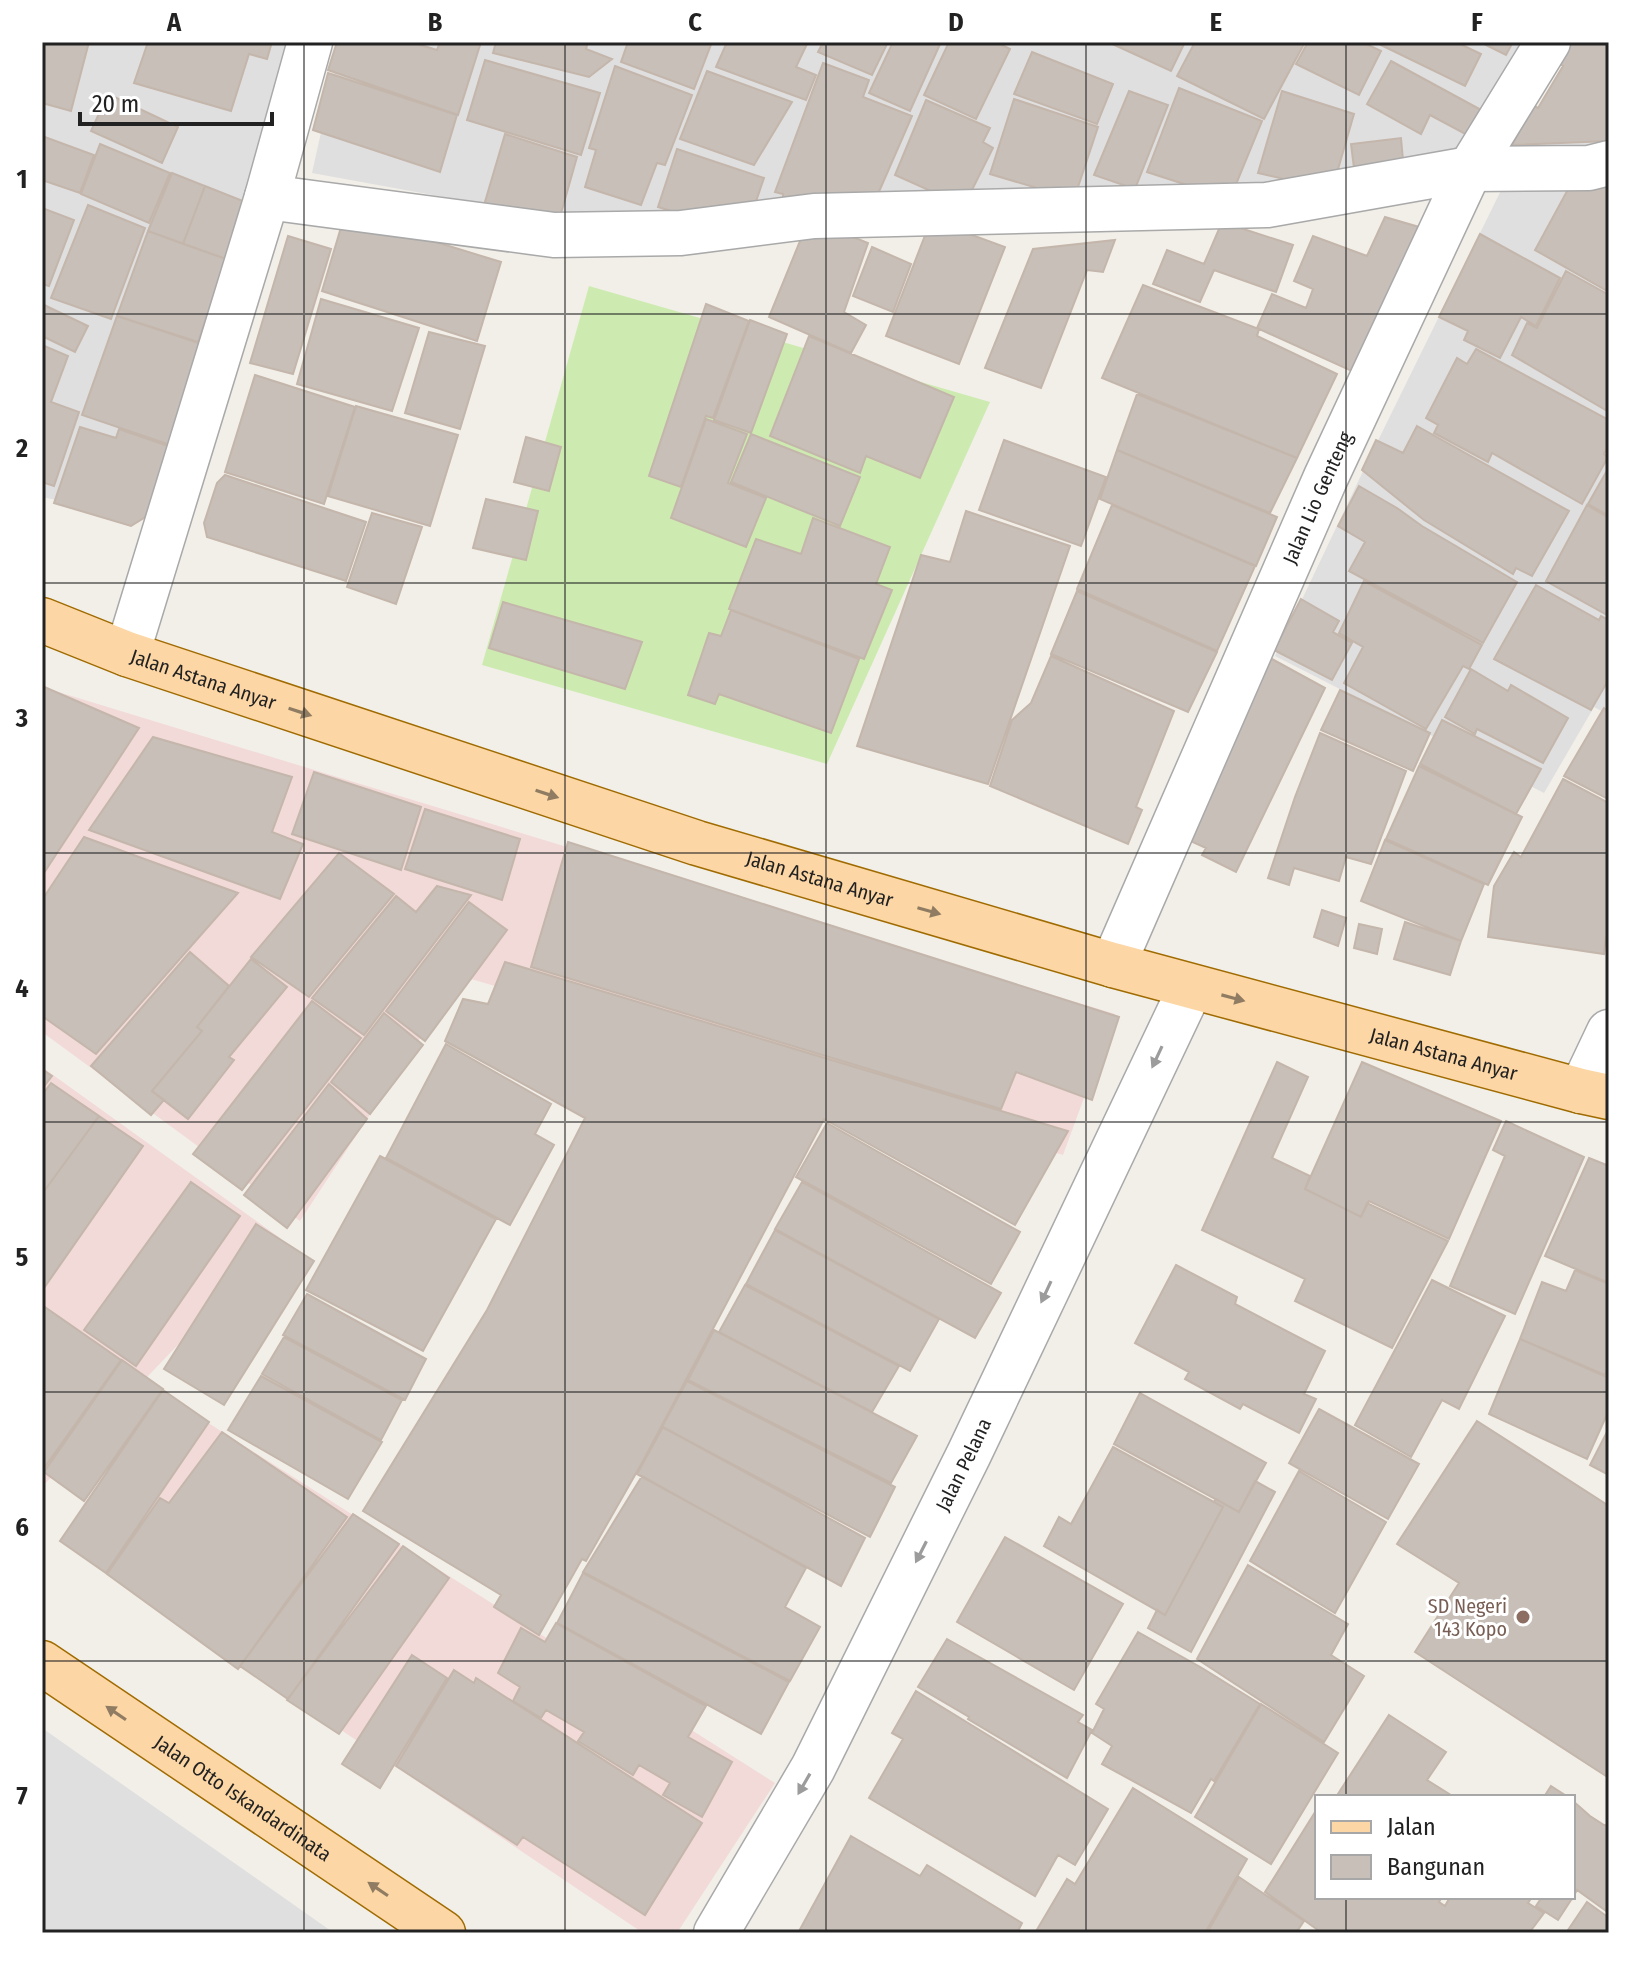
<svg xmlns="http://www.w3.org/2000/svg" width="1651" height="1975" viewBox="0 0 1651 1975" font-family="'Fira Sans Condensed',sans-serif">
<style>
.residential{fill:#e0dfdf}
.commercial{fill:#f2dad9}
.grass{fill:#cdebb0}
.building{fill:#c7bfb8;stroke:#c4b6ab;stroke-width:2}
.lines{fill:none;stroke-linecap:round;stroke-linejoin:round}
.minor-casing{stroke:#a9a9a9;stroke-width:47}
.major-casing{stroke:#a06b00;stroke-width:47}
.minor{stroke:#fff;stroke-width:44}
.major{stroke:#fcd6a4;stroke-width:44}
.oneway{fill:#8f7c63}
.oneway2{fill:#9c9c9c}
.grid{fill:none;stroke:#222;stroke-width:2;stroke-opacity:0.55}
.education-dot{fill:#8d6e63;stroke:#fff;stroke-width:3}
.labels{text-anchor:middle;stroke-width:6;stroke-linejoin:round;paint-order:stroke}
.street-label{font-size:20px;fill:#222;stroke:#fff}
.education-label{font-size:20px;fill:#785e54;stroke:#fff;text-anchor:end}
.neatline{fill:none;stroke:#222;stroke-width:3}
.grid-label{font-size:26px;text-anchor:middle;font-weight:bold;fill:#222}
</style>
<rect width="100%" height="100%" fill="#f2efe9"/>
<!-- residential -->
<path class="residential" d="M42,42H303L157,521L42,497Z
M341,42H1528L1454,173L593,224L312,173Z
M1574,42H1609V715L1594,707L1544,793L1275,656L1366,465Z
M42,1728L334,1933H42Z"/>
<!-- commercial -->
<path class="commercial" d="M42,687L1115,1014L1063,1155L461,976L300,1221L42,1032Z
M42,1067L280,1238L42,1487Z
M161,1393L775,1783L677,1933H643L60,1541Z"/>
<!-- grass -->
<path class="grass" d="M589,286L990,402L827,764L482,665Z"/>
<!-- building -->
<path class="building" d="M42,42H89L71,111L42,103Z
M148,42H272L267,59L249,54L231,111L134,83Z
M337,42H411L437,50L440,42H481L458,115L328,70Z
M496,42H588L586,49L612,59L589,77L493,53Z
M628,42H712L694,89L621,62Z
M727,42H808L796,67L816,75L806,100L716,67Z
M823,42H888L872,75L818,52Z
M893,42H941L910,111L869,93Z
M949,42H996L1010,49L976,119L924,95Z
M1108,42H1185L1171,71Z
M1195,42H1305L1264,119L1177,76Z
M1308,42H1362L1381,51L1359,95L1296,64Z
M1383,42H1456L1481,54L1465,86L1381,45Z
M1480,42H1513L1506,55Z
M1569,42H1604L1609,45V141L1512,145L1533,105L1538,108L1563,66L1557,62Z
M1032,52L1113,84L1097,124L1014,94Z
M485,60L600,93L581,155L467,120Z
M1391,61L1483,111L1469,136L1430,115L1421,134L1367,104Z
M823,63L869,80L863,97L912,116L875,201L783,199V194L775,192Z
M615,66L692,95L665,165L657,163L641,205L585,187L596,150L589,148Z
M707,71L792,102L754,165L680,139Z
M328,73L457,115L440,172L313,130Z
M1179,88L1262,121L1230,199L1147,172Z
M1129,91L1168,105L1135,189L1094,175Z
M1282,91L1354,114L1332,190L1258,173Z
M108,94L178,127L162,163L91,131Z
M1014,99L1098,127L1074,199L990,174Z
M926,100L990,128L983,142L993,148L964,206L895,175Z
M505,134L577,157L556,231L482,212Z
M42,136L94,155L80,193L42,180Z
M1401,138L1404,171L1355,176L1351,144Z
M100,144L170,173L149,223L81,194Z
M677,149L764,178L749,222H708L658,207Z
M1579,169L1609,186V292L1535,250Z
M172,173L205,186L183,244L148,231Z
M205,186L248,203L226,259L183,244Z
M88,205L145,228L111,319L51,298Z
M42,208L74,220L49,286L42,284Z
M345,214L501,262L477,341L322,291Z
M1385,217L1419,227L1354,372L1257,328L1272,294L1306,308L1313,289L1294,281L1313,236L1367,256Z
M809,219L868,243L844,312L866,325L851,353L769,317Z
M931,220L1005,247L959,364L886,336Z
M1222,222L1293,245L1276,292L1214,270L1200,302L1153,284L1167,250L1204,264Z
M148,231L226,259L198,342L117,316Z
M1480,234L1560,278L1536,326L1521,317L1500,358L1464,340L1468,331L1439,317Z
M288,236L331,249L293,374L250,363Z
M1115,240L1103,272L1087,270L1041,388L985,368L1033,249Z
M872,247L911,264L893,312L853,296Z
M1566,271L1609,295V412L1512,355L1527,323L1537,328Z
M1143,285L1259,329L1257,336L1337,374L1297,458L1102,378Z
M321,299L419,328L392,411L297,384Z
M42,304L88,326L75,352L42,336Z
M706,304L749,321L713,418L706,416L681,487L649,476Z
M117,316L211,347L176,447L82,415Z
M750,320L787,334L751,433L714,420Z
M429,332L485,346L460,429L405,413Z
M809,336L954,397L920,478L866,456L860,473L770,436Z
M42,345L68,356L51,402L79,412L54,486L42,482Z
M1476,349L1609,420V445L1604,454L1608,457L1582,504L1492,453L1488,462L1434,433L1438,425L1426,418L1457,358L1467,364Z
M255,375L355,407L324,504L225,472Z
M1137,394L1297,458L1270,513L1117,450Z
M356,406L458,435L430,526L328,496Z
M706,419L747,434L728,483L766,498L746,547L671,518Z
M1417,426L1569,511L1532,576L1516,568L1513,574L1424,520L1362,470L1376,440L1403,453Z
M80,427L116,438L119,429L177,449L155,511L131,526L54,503Z
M751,434L860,477L840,526L731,482Z
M526,437L561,447L549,491L514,482Z
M1004,440L1106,477L1081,546L979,510Z
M1117,450L1277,517L1256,566L1100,499Z
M1609,467V516L1588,504Z
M225,475L366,522L346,581L207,537L204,523L217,483Z
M1359,486L1397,508L1422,526L1517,582L1483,643L1349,571L1365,542L1338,526Z
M486,499L538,511L526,560L473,548Z
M1112,505L1255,566L1217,651L1077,589Z
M1587,505L1609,518V616L1546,581Z
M966,511L1070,546L988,784L857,746L921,555L950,562Z
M372,513L422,527L396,604L347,587Z
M813,518L890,547L876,584L892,590L864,659L729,609L756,539L801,554Z
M1364,581L1482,645L1469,669L1463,666L1426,729L1344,683L1363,647L1339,633Z
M1536,585L1599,620L1601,616L1609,620V679L1591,710L1494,659Z
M1077,591L1217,652L1188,712L1051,654Z
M1301,599L1339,621L1333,632L1352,643L1332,680L1274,650Z
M503,602L642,642L625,689L489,648Z
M731,610L859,659L831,733L719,694L715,704L688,695L709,633L721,636Z
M1051,656L1174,711L1136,807L1142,810L1128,844L990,786L1012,720L1031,703Z
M1270,658L1325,688L1236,872L1202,855L1206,848L1184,838Z
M1471,669L1508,691L1511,685L1568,718L1543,763L1477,729L1475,734L1445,717Z
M42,686L139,728L42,876Z
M1340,690L1430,733L1413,771L1321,730Z
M1604,708L1609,711V793L1606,798L1564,776Z
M1442,720L1541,769L1516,814L1420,764Z
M1320,733L1406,771L1371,864L1346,857L1339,881L1294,868L1289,885L1268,878L1295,797Z
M153,737L292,777L272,832L303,844L280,899L89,830Z
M1419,766L1522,817L1488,885L1386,839Z
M314,772L421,807L401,870L292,834Z
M1563,779L1609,803V937H1606L1604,954L1488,937L1494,886L1514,852L1521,857Z
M425,809L520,839L502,900L405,869Z
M84,837L238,893L96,1054L42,1016V900Z
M1385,840L1484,884L1461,941L1361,901Z
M568,842L1119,1017L1092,1100L1016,1072L1001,1109L531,967Z
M339,853L394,894L309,997L251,957Z
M437,886L471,895L364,1035L312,998L396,896L416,912Z
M469,902L507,930L425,1041L386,1011Z
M1322,910L1346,918L1338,946L1314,937Z
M1405,922L1461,941L1450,975L1394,959Z
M1359,924L1382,929L1377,954L1354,948Z
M190,952L229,986L197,1027L202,1031L152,1091L164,1100L151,1115L91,1066Z
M251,959L287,987L229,1057L234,1060L188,1119L152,1091L202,1031L197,1027Z
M505,962L1068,1131L1015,1225L824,1119L643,1461L586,1561L582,1559L539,1635L494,1607L501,1595L363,1511L487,1310L585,1118L445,1041L463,999L488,1004Z
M312,1001L361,1038L242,1190L193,1154Z
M384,1013L423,1045L370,1114L331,1082Z
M446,1044L551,1104L535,1134L554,1145L510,1225L386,1158Z
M1277,1062L1308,1077L1272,1158L1310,1176L1305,1189L1361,1217L1367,1203L1448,1241L1392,1348L1295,1301L1305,1279L1202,1230Z
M1362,1062L1501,1121L1449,1239L1369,1201L1361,1217L1305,1189Z
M42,1069L52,1076L42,1089Z
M51,1083L99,1116L42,1194V1095Z
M329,1084L367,1119L287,1228L244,1195Z
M99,1116L143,1146L44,1288L42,1287V1194Z
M1506,1121L1584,1157L1515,1314L1450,1286L1505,1156L1493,1150Z
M827,1123L1020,1232L991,1284L796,1177Z
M380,1156L496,1219L423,1351L306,1290Z
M1589,1158L1609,1166V1283L1545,1256Z
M191,1182L240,1216L136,1366L84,1330Z
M802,1182L1001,1293L975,1338L775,1229Z
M256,1224L314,1261L224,1405L164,1369Z
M775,1230L939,1319L910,1371L746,1284Z
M1176,1265L1237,1297L1235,1304L1325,1351L1304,1394L1316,1399L1299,1433L1243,1404L1240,1409L1185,1379L1189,1372L1135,1343Z
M1575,1270L1609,1284V1365L1605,1375L1520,1339L1542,1282L1566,1291Z
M1432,1280L1505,1316L1459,1409L1442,1400L1411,1457L1355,1425Z
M745,1285L899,1366L872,1412L719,1332Z
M307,1294L426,1359L405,1400L283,1335Z
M42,1305L121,1360L42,1471Z
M714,1330L917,1436L891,1483L688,1380Z
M284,1337L402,1400L381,1440L262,1374Z
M1520,1339L1609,1378V1410L1587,1459L1489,1414Z
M122,1360L163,1389L84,1501L44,1472Z
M261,1376L382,1442L348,1499L228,1430Z
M687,1381L895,1487L870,1537L662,1427Z
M163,1390L209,1422L106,1573L60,1541Z
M1140,1393L1266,1463L1239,1512L1114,1444Z
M1319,1409L1419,1464L1388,1519L1289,1463Z
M1477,1421L1609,1506V1778L1415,1652L1459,1583L1397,1544Z
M663,1427L865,1538L841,1586L637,1474Z
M1609,1428V1475L1590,1465Z
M222,1432L347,1517L238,1669L107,1574L160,1498L169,1503Z
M1113,1447L1223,1507L1165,1615L1044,1546L1059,1517L1071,1524Z
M1299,1471L1386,1522L1335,1613L1250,1561Z
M642,1476L806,1568L785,1607L820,1627L790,1681L583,1572Z
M1255,1481L1275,1492L1191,1652L1148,1628L1157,1610L1165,1615L1223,1507L1214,1502L1216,1499L1239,1512Z
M353,1514L399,1544L288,1699L240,1666Z
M1005,1537L1123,1604L1074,1690L957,1622Z
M403,1546L449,1578L339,1734L287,1700Z
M1248,1565L1348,1624L1331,1655L1364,1676L1324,1742L1197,1659Z
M583,1573L789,1682L761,1734L557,1623Z
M556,1623L706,1706L688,1737L732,1762L702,1817L663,1795L670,1783L639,1765L633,1775L578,1741L584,1732L546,1710L541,1718L513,1701L520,1687L498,1673L521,1628L545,1642Z
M1138,1632L1202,1668L1260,1704L1214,1781L1211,1779L1191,1813L1102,1764L1112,1746L1092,1733L1104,1709L1096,1704Z
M947,1639L1083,1715L1078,1722L1092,1730L1067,1778L968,1719L969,1717L918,1687Z
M412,1655L447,1678L380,1788L342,1764Z
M454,1670L474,1683L476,1678L702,1823L645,1915L523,1837L517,1845L396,1766Z
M916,1691L1108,1809L1075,1865L1058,1855L1035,1896L869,1798L903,1739L892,1733Z
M1261,1704L1338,1753L1271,1864L1195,1817Z
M1389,1715L1446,1752L1427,1780L1454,1797H1336Z
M1551,1786L1568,1797H1544Z
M1133,1788L1247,1859L1205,1933H1035L1067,1879L1075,1884Z
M1573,1801L1590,1816L1604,1825L1609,1826V1913L1577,1890L1573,1897Z
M1317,1809V1897H1442L1439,1902L1445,1906L1450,1897H1532L1528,1903L1544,1913L1529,1933H1322L1265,1892Z
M851,1836L920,1876L927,1865L1022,1923L1017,1933H798Z
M1239,1877L1304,1921L1296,1933H1207Z
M1542,1897H1573L1558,1920L1536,1906Z
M1587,1902L1609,1918V1933H1566Z"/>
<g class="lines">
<defs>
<g id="minor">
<path d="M267,197L554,235L681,233L814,216L1267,205L1470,169L1589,168L1609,163"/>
<path d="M127,654L267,197L310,42"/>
<path id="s1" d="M1113,965L1326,477L1470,169L1548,42"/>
<path d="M1581,1091L1609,1032"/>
<path id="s2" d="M716,1933L813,1768L969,1454L1191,987"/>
</g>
<g id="major">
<path id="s3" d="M42,620L127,654L697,843L1113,965L1581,1091L1609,1097"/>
<path id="s4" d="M42,1663L443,1933"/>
</g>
</defs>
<!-- minor casing -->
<use href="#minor" class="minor-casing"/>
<!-- major casing -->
<use href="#major" class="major-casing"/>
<!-- minor -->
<use href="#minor" class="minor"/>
<!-- major -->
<use href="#major" class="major"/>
</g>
<!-- one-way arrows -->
<defs><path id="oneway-solid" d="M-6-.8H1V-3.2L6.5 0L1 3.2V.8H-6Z" transform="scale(2)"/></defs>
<g class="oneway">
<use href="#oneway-solid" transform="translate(300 712) rotate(18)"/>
<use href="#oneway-solid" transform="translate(547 794) rotate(18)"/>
<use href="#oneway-solid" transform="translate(929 911) rotate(16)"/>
<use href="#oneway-solid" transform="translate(1233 998) rotate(15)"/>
<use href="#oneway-solid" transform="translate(116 1713) rotate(-146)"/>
<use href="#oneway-solid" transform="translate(378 1889) rotate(-146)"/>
</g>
<g class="oneway2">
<use href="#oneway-solid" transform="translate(1157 1057) rotate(115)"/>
<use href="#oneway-solid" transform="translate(1046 1292) rotate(115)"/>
<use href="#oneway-solid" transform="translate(921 1552) rotate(117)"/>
<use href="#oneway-solid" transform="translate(804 1784) rotate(120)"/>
</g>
<!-- grid -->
<path class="grid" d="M304,42V1933M565,42V1933M826,42V1933M1086,42V1933M1346,42V1797M42,314H1609M42,583H1609M42,853H1609M42,1122H1609M42,1392H1609M42,1661H1609M1346,1897V1933"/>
<!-- markers -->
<circle class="education-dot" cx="1523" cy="1617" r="8"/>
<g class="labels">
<!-- street labels -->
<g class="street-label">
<text dy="7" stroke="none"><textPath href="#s1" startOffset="510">Jalan Lio Genteng</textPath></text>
<text dy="7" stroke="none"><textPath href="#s3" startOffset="172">Jalan Astana Anyar</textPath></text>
<text dy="7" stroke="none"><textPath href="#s3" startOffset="820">Jalan Astana Anyar</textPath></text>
<text dy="7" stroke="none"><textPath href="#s3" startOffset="1468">Jalan Astana Anyar</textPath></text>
<text dy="7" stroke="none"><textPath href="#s2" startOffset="530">Jalan Pelana</textPath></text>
<text dy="7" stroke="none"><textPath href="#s4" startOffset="242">Jalan Otto Iskandardinata</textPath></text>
</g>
<!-- education labels -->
<g class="education-label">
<text x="1507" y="1613">SD Negeri<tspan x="1507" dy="23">143 Kopo</tspan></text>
</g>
</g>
<!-- border -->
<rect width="1651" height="1975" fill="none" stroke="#ffffff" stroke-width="88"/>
<!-- legend -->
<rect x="1315" y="1795" width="260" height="104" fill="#ffffff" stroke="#a7a7a7" stroke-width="2"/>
<rect x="1331" y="1821" width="40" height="12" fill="#fcd6a4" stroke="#a7a7a7" stroke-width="2"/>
<text x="1387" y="1835" font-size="24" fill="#222222">Jalan</text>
<rect x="1331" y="1855" width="40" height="24" fill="#c7bfb8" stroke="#a7a7a7" stroke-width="2"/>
<text x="1387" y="1875" font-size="24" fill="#222222">Bangunan</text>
<!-- scale -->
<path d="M80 112v12h192v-12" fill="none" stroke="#222222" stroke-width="4"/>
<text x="92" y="112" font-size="24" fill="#222222" stroke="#ffffff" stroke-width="6" paint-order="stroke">20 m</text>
<rect x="44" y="44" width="1563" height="1887" class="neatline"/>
<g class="grid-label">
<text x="174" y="31">A</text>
<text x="435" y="31">B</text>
<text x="695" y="31">C</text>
<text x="956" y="31">D</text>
<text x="1216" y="31">E</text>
<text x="1477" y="31">F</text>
<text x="22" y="188">1</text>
<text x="22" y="457">2</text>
<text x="22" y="727">3</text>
<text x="22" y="997">4</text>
<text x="22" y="1266">5</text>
<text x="22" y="1536">6</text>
<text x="22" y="1805">7</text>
</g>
</svg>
